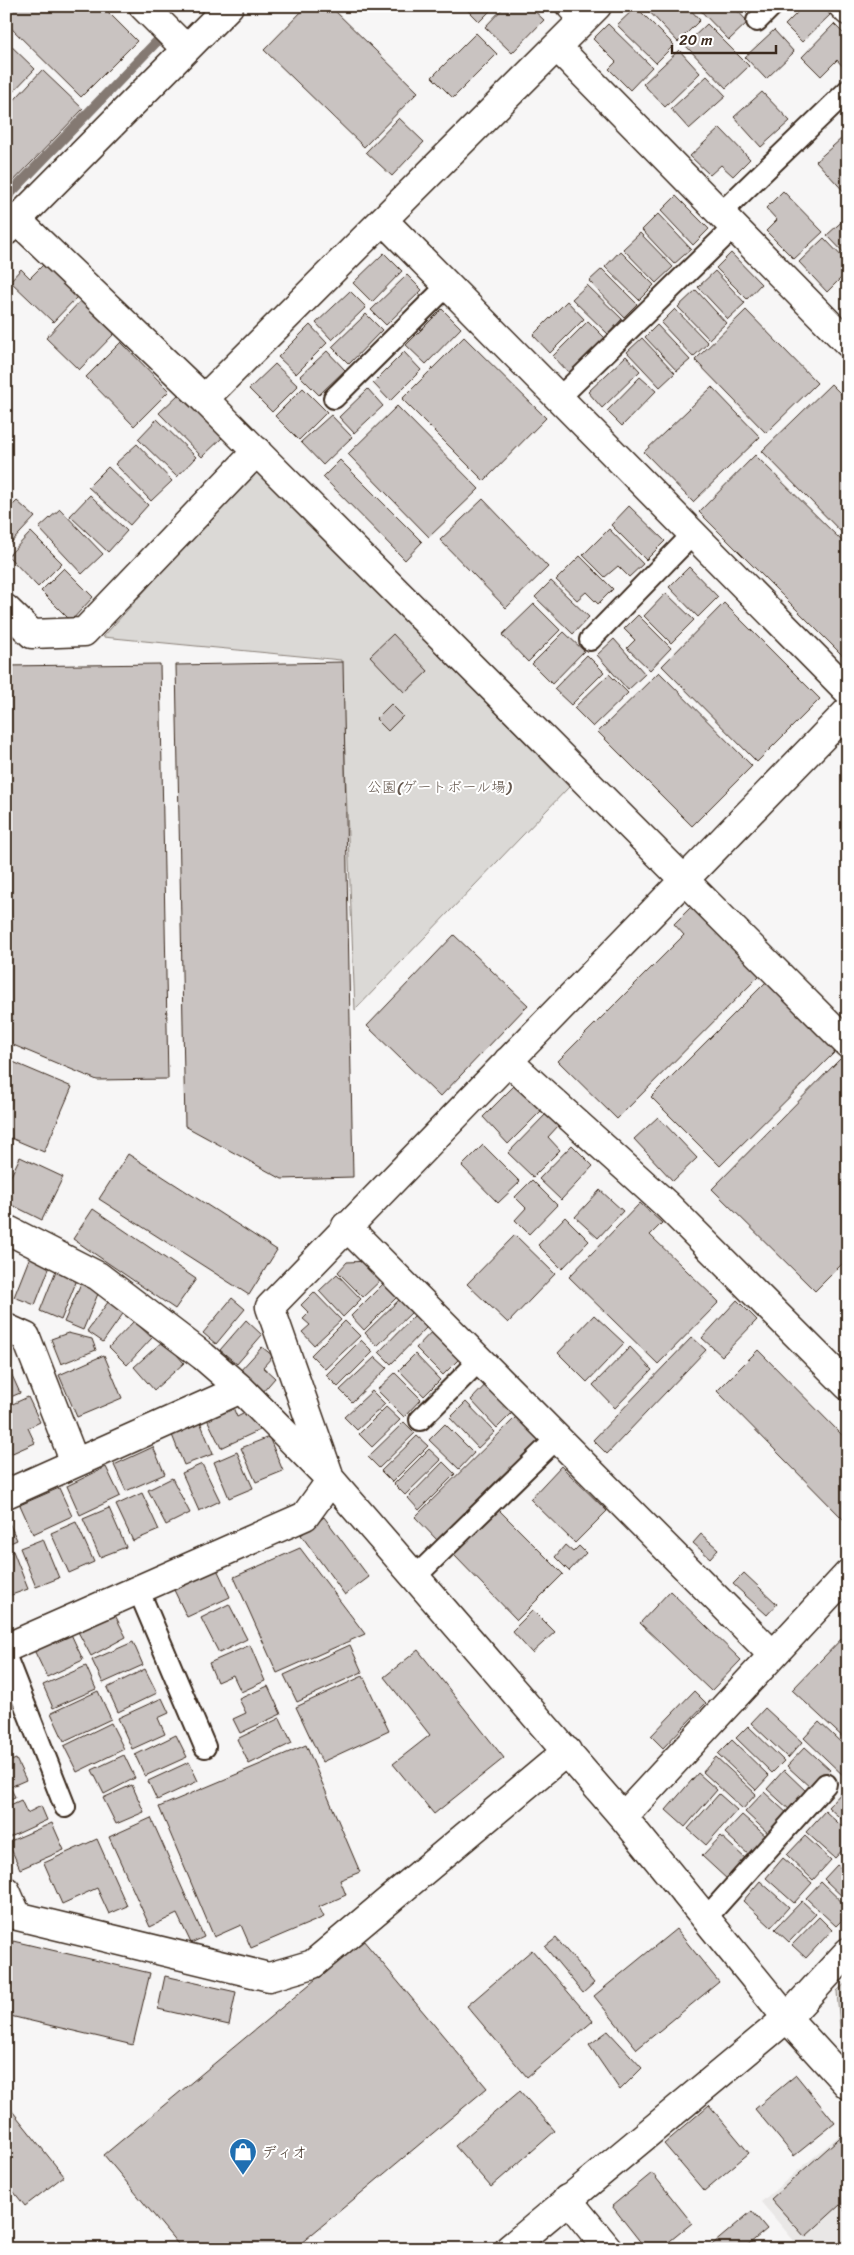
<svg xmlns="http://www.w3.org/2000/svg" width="854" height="2255" viewBox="0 0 854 2255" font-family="Sriracha,'Klee One',sans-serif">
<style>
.built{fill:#e9e7e6}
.green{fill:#dbd9d6;stroke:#8b827a}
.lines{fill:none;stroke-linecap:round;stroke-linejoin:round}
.stream{stroke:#847972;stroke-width:10}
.building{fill:#c9c3c1;stroke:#3b2a1e}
.service-casing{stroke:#3b2a1e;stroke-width:24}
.minor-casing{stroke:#3b2a1e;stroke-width:31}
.tertiary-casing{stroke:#3b2a1e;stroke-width:31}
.service{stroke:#fff;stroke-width:20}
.minor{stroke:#fff;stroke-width:28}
.tertiary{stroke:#fff;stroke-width:28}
.labels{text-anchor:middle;stroke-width:4;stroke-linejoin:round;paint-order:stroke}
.park-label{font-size:15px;fill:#63564c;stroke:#fff}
.poi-label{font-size:15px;fill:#3b2a1e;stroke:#fff;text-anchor:start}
</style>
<rect width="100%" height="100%" fill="#f7f6f6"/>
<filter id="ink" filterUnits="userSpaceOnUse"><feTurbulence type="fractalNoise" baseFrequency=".02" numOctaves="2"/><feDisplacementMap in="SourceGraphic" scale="10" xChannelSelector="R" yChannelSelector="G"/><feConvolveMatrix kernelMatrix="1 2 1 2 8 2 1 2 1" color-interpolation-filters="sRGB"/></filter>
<g filter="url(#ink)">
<!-- built -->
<path class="built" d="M848,2128V2249H801L761,2202Z"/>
<!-- green -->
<path class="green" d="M256,468L569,787L355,1010L341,660L103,637Z
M848,1981V2026L840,2029L837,1991Z"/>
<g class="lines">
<!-- stream -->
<path class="stream" d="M6,198L167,31"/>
</g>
<!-- building -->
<path class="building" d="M6,6H102L137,41L81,97L6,23Z
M307,6H330L418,92L364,147L264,50Z
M463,6H495L479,22Z
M505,6H529L544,20L512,53L485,27Z
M644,6H687L700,20L678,42Z
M696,6H733L748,22L729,40Z
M804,6H822L830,15L802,42L785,25Z
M636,7L674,45L656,63L617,25Z
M608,24L652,67L630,90L609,69L616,62L593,39Z
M707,24L749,66L726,88L685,45Z
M834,24L848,38V67L845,69L837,60L821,76L802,57Z
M774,30L794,52L766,79L745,57Z
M476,33L497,54L453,98L432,77Z
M6,41L35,69L6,99Z
M679,50L700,73L665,107L643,84Z
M42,70L83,109L6,189V109Z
M707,76L726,96L689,129L671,109Z
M762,92L790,121L761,147L734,117Z
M399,118L424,142L392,176L366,152Z
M720,128L750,159L733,176L721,165L710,175L690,156Z
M841,139L848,147V196L816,161Z
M783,191L823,232L794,259L766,231L777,220L766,208Z
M676,196L709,229L693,245L661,211Z
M658,214L691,249L674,264L642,230Z
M848,216V257L827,235Z
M640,233L673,267L656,283L623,249Z
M824,238L848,263V271L827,292L799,262Z
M620,251L654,285L639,300L605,267Z
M384,253L402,271L372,302L353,283Z
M731,253L761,284L747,299L716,268Z
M44,264L77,297L53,322L10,281L21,269L30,278Z
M602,269L637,304L624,317L589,281Z
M715,271L745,303L728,319L698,287Z
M407,275L422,290L386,325L371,310Z
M587,285L622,319L608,334L572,299Z
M696,290L726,323L709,339L678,307Z
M350,291L366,307L332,340L316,323Z
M82,299L116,332L79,370L46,338Z
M567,301L584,319L550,353L533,335Z
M442,309L461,328L426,364L406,345Z
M675,309L708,343L693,357L661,323Z
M746,310L817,383L766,433L695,360Z
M366,314L382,330L349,364L332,347Z
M588,321L605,338L569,373L553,356Z
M310,325L327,343L296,374L278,357Z
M657,325L690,360L677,371L645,337Z
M464,337L546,418L484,481L402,399Z
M642,338L675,373L660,387L627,352Z
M121,342L169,391L134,426L86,377Z
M327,351L345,370L319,395L300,376Z
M404,352L421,370L390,401L373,383Z
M626,356L640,371L602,408L588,392Z
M275,364L298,386L272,412L249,389Z
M640,377L656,391L622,426L607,411Z
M831,384L848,401V539L762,451Z
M712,387L760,437L693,502L644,452Z
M303,388L327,412L299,440L275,416Z
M368,389L383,406L354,433L339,417Z
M180,393L223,437L202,457L159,413Z
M397,406L479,489L429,537L348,454Z
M331,415L352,437L323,465L301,442Z
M157,419L196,457L177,477L138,439Z
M137,444L172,481L151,501L115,464Z
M755,455L848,547V661L699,512Z
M340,460L422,542L405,560L323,477Z
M108,467L148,505L130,525L88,487Z
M90,495L127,531L108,552L70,516Z
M483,499L548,567L506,608L440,540Z
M17,501L35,517L6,548V512Z
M629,506L665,541L646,560L611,525Z
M60,509L103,554L82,574L39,528Z
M609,529L643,564L629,577L618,566L605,577L583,555Z
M31,532L62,563L38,587L8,556Z
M580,556L613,589L598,604L586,592L577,600L556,580Z
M689,567L718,597L698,617L669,587Z
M64,568L93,597L71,621L41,591Z
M551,581L589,617L573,634L535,597Z
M666,593L694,620L671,643L644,616Z
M724,603L820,699L757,762L662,666Z
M534,604L560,630L528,662L502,635Z
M638,615L671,648L650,670L627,648L635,640L624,629Z
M564,632L584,651L552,684L532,664Z
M393,634L428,671L405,693L370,656Z
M614,639L645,674L628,690L597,655Z
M587,655L604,672L571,705L554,689Z
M343,662L353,1177L282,1179L185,1126L176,665Z
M160,664L168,1079L97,1080L6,1042V666Z
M659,672L752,766L692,826L598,732Z
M609,674L628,693L593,727L574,708Z
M391,704L403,716L388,731L376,719Z
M692,906L761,974L617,1119L558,1061L684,935L674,924Z
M454,935L528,1005L440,1097L367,1026Z
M767,981L837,1050L720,1166L651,1097Z
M6,1059L72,1087L44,1152L6,1136Z
M840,1059L848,1066V1258L815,1291L712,1189Z
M516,1084L542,1110L508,1144L483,1117Z
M547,1113L559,1125L548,1137L560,1150L533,1177L508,1153Z
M658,1117L697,1158L673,1181L634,1139Z
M483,1145L520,1182L498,1203L462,1166Z
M572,1145L593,1166L561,1200L539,1179Z
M128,1154L277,1250L249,1295L99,1199Z
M20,1157L63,1177L42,1220L6,1202V1186Z
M532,1180L557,1205L529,1234L515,1220L526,1208L515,1197Z
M600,1190L623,1211L598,1238L575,1217Z
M640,1203L662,1223L650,1235L719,1302L658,1364L569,1277Z
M93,1209L196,1279L175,1309L73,1239Z
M565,1217L589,1241L562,1269L538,1245Z
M515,1235L555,1274L508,1323L467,1284Z
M31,1254L52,1261L35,1305L14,1297Z
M369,1261L384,1277L363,1297L338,1272L347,1262Z
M57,1268L78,1277L61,1320L40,1311Z
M337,1274L361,1299L343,1317L319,1291Z
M82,1281L100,1289L83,1330L64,1322Z
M385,1282L399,1295L364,1330L351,1316Z
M314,1292L341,1320L314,1345L302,1332L310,1325L303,1319L309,1313L301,1305Z
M111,1298L127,1308L103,1342L87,1331Z
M232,1298L245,1309L216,1344L203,1333Z
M401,1298L413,1311L377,1346L365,1333Z
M737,1300L757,1320L722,1356L702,1338Z
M415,1315L427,1327L391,1364L379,1352Z
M594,1315L624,1343L587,1382L558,1353Z
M246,1320L262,1335L237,1364L220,1350Z
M134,1321L152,1338L127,1365L109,1347Z
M345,1321L360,1336L325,1369L311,1355Z
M435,1328L462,1356L443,1375L416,1348Z
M68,1333L92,1339L96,1350L61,1364L51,1339Z
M692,1337L706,1350L607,1454L593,1440Z
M164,1340L184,1363L154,1390L134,1367Z
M361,1340L373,1352L338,1387L326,1375Z
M262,1347L273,1356L263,1367L275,1378L262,1393L239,1372Z
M630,1347L652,1370L615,1408L593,1385Z
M758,1350L848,1441V1517L844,1520L717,1391Z
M415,1354L440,1380L424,1396L399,1370Z
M104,1355L122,1398L77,1417L59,1375Z
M375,1357L387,1368L352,1402L340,1390Z
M6,1362L20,1393L6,1399Z
M395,1373L421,1399L404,1417L377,1390Z
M489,1381L516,1409L497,1428L471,1400Z
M372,1391L385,1404L357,1430L344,1417Z
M28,1397L40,1422L28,1428L35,1443L8,1455L6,1407Z
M466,1402L495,1432L478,1448L450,1418Z
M232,1405L237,1417L253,1409L262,1429L221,1448L206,1417Z
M386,1407L400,1420L372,1447L359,1434Z
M519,1414L542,1437L438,1541L415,1517Z
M199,1419L213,1454L184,1465L170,1430Z
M404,1422L415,1433L379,1468L368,1457Z
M445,1424L474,1453L459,1469L429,1440Z
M417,1436L428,1446L392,1482L381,1471Z
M269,1437L283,1471L256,1482L241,1448Z
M153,1447L165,1474L126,1491L114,1465Z
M429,1449L441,1460L405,1495L394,1484Z
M237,1452L253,1488L229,1498L214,1462Z
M443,1462L455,1474L419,1510L408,1498Z
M202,1464L220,1501L199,1511L182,1473Z
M561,1466L607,1511L575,1543L530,1499Z
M106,1467L120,1496L80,1515L67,1486Z
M172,1478L190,1513L166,1525L148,1490Z
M59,1488L72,1516L33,1534L20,1505Z
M142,1493L159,1530L133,1541L116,1505Z
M109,1508L126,1547L100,1557L83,1519Z
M499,1510L563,1574L517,1620L454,1555Z
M6,1516L17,1540L6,1545Z
M324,1517L369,1577L345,1595L301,1535Z
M76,1522L94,1562L69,1573L51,1533Z
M701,1534L718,1549L710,1558L693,1543Z
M43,1539L59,1578L36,1587L20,1548Z
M565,1545L573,1552L579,1546L586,1553L569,1571L555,1557Z
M300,1548L365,1634L277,1673L234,1577Z
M13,1551L28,1589L6,1597V1554Z
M217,1569L230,1597L187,1617L174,1590Z
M744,1573L777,1604L767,1615L733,1584Z
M670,1591L741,1660L711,1691L640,1623Z
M229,1604L247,1639L219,1653L201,1618Z
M112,1609L126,1637L91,1656L76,1628Z
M533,1610L555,1632L532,1653L512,1631Z
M70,1632L83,1660L47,1677L34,1650Z
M848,1632V1742L792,1690Z
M133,1642L143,1665L103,1683L92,1660Z
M250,1645L265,1681L241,1692L233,1675L217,1682L209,1663Z
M350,1645L362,1672L297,1702L284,1675Z
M418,1650L504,1758L434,1814L393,1764L430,1735L384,1677Z
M86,1666L96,1689L53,1708L43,1685Z
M145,1669L157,1693L118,1712L107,1688Z
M363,1676L389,1731L322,1762L296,1707Z
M268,1686L281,1714L240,1733L233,1719L246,1713L239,1699Z
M98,1691L111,1719L64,1741L51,1713Z
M694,1691L706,1703L663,1748L651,1736Z
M162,1698L169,1713L158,1718L165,1734L132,1749L118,1718Z
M765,1708L802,1742L788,1758L751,1723Z
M280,1718L292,1743L249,1764L237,1739Z
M819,1722L848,1749V1780L804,1738Z
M111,1723L124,1749L77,1772L64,1746Z
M748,1726L784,1761L772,1773L736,1738Z
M176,1735L187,1757L145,1776L135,1755Z
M732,1740L769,1776L756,1790L718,1754Z
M306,1745L360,1872L340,1880L346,1895L319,1907L324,1917L251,1948L241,1925L214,1937L159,1807Z
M805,1747L830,1770L812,1789L787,1766Z
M124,1755L135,1778L104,1794L92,1770Z
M716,1757L756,1794L743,1809L703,1772Z
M16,1759L26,1780L10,1787L15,1797L6,1801V1763Z
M189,1762L198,1781L157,1800L148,1781Z
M784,1770L808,1793L791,1811L767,1789Z
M698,1773L717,1790L685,1827L666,1810Z
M132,1785L144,1812L116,1824L103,1798Z
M848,1786V1825L828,1807Z
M764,1792L789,1815L770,1835L745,1812Z
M719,1794L737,1810L706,1845L688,1829Z
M21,1800L27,1813L41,1806L47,1820L6,1839V1807Z
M825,1811L848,1832V1844L835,1858L806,1832Z
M742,1815L767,1837L750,1856L725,1833Z
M151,1818L204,1937L191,1943L177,1914L150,1927L109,1837Z
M52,1823L64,1850L20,1869L8,1842Z
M721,1836L747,1860L728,1880L702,1856Z
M805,1836L831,1860L813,1880L787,1855Z
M97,1839L127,1906L109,1914L97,1888L62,1904L44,1863Z
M783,1858L812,1883L794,1903L766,1878Z
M837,1865L848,1874V1902L824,1879Z
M760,1881L789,1907L771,1927L743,1901Z
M821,1882L848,1908V1914L836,1926L806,1898Z
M802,1901L816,1914L789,1942L775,1929Z
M819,1917L832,1930L806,1958L792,1945Z
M676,1929L719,1982L637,2049L594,1996Z
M556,1938L594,1983L583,1993L545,1947Z
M363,1940L487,2088L294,2249H182L104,2155Z
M13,1941L150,1973L133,2045L6,2015V1969Z
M532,1950L593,2021L527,2077L467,2006Z
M165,1976L236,1992L229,2025L158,2009Z
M608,2031L642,2068L620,2090L589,2045Z
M796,2075L835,2123L794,2156L755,2109Z
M520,2091L555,2131L491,2187L455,2146Z
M709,2105L749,2153L704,2191L664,2144Z
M9,2107L64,2176L25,2206L6,2182V2109Z
M846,2132L848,2134V2213L840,2205L805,2237L771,2199Z
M652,2173L692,2223L660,2249H646L612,2206Z
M752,2211L767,2229L743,2249H707Z"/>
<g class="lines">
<defs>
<path id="service" d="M566,6L581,22
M757,21L772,6
M721,213L848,90
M334,398L447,286
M559,398L734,227
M590,640L693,534
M420,1420L480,1360
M415,1577L557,1438
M138,1589L205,1747
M6,1657L65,1807
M706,1918L826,1784"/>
<path id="minor" d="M143,6L186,49
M843,6L848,11
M557,47L848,343
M17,220L204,399L848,1044
M383,220L848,691
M6,231L229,6
M204,399L597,6
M6,609L32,634L84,632L257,451
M508,1061L667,1205L848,1386
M346,1226L772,1654
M6,1229L98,1276L203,1356L241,1389L331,1480L623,1817L787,2018L848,2085
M6,1328L26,1337L75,1463
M328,1472L270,1307L848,711
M6,1494L241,1389
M6,1648L305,1516L331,1480
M623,1817L848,1574
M6,1891L17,1916L269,1977L313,1964L567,1751
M567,2199L608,2249"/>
<path id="tertiary" d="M509,2249L787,2018L848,1952"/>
</defs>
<!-- service casing -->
<use href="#service" class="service-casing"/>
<!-- minor casing -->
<use href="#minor" class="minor-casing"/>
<!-- tertiary casing -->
<use href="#tertiary" class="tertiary-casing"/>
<!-- service -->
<use href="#service" class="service"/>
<!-- minor -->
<use href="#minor" class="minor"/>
<!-- tertiary -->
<use href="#tertiary" class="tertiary"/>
</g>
</g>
<!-- icons -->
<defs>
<symbol id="shop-pin" viewBox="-11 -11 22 30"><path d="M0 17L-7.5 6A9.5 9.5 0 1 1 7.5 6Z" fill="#1f6fb2" stroke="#fff"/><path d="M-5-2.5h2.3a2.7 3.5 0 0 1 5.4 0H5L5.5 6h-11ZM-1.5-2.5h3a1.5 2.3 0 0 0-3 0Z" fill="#fff"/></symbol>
</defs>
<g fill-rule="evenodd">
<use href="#shop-pin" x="227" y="2136" width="32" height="43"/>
</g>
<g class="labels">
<!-- park labels -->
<g class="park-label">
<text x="439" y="792">公園(ゲートボール場)</text>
</g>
<!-- poi labels -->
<g class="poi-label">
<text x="262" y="2157">ディオ</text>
</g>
</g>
<!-- margin -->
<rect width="854" height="2255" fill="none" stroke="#fff" stroke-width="25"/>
<rect x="12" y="12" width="829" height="2230" fill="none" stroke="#3b2a1e" stroke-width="2" filter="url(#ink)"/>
<!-- scale -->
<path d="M672 45v8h104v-8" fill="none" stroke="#3b2a1e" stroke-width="2.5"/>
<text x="679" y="45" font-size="15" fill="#3b2a1e" stroke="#ffffff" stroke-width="4" paint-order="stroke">20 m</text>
</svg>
